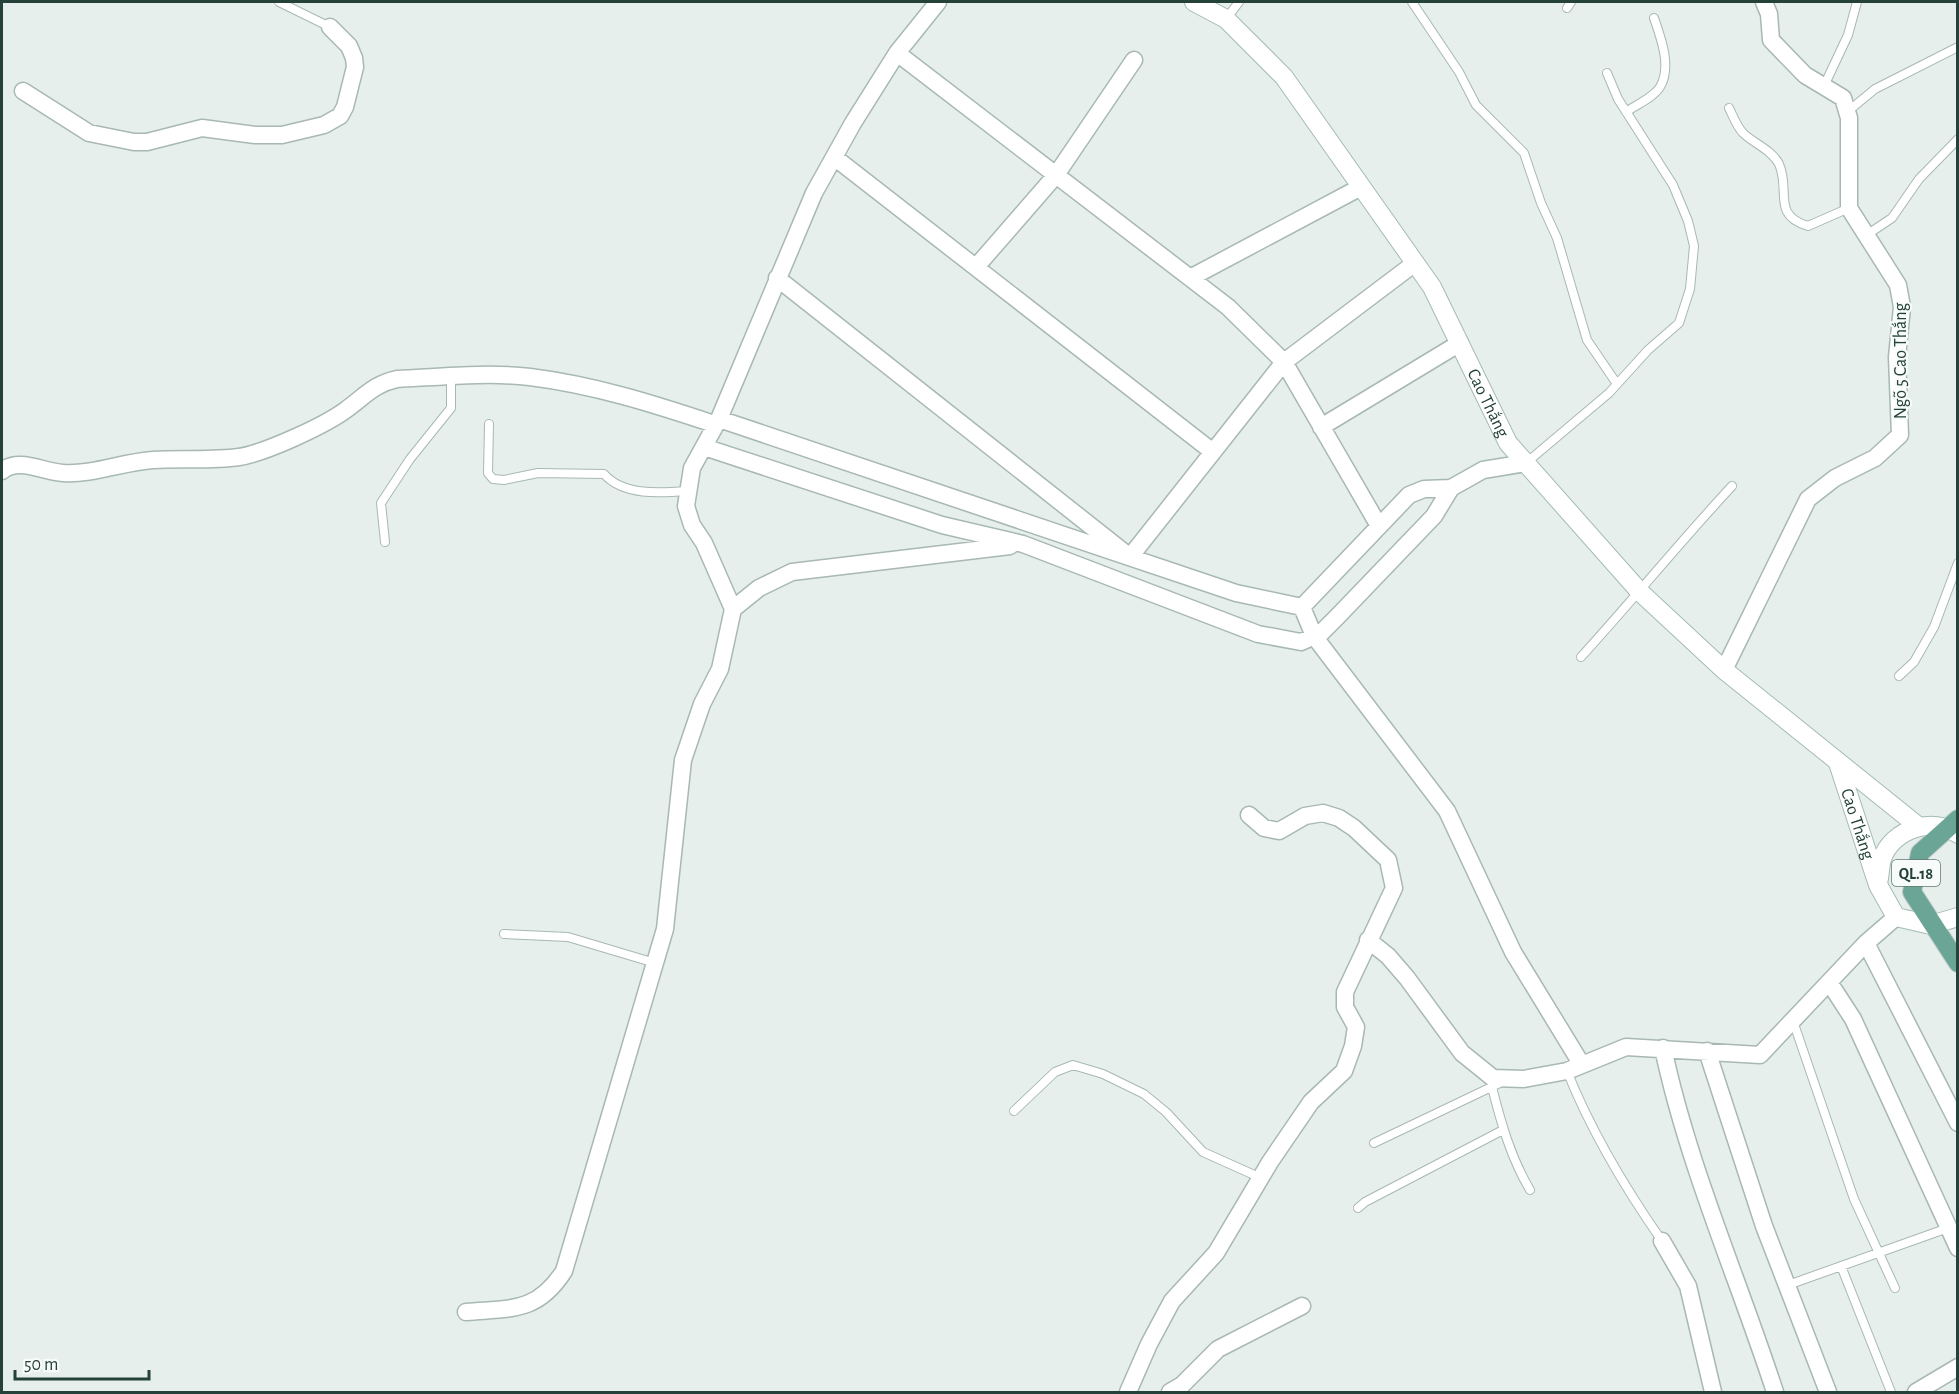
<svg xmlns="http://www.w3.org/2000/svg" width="1959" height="1394" viewBox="0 0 1959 1394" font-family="'Alegreya Sans',sans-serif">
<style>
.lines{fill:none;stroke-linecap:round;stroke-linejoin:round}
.service-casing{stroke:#a8b8b2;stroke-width:10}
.minor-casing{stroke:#a8b8b2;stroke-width:19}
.secondary-casing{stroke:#a4bbb3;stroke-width:20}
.primary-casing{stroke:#c2cac8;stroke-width:20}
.service{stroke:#fff;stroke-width:8}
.minor{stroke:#fff;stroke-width:16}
.secondary{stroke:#fff;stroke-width:18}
.primary{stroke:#6aa596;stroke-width:18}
.labels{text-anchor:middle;stroke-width:4.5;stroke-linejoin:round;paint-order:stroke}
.shield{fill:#f7fbf9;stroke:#637a73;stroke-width:1.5}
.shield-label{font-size:16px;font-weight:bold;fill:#24423a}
.street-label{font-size:18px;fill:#24423a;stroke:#f7fbf9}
</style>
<rect width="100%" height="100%" fill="#e6efeb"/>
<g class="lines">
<defs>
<path id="service" d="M279,2L330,27
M1412,2L1459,72L1476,105L1524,153L1541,203L1557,238L1587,340L1617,384
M1567,8L1571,2
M1226,19L1239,2
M1824,86L1848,35L1857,2
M1729,108C1733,116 1737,127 1743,133C1753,143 1772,150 1779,164C1791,191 1771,215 1808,226L1849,208
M1626,112C1636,105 1654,97 1660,87C1672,67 1661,38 1654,18
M1847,112L1875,89L1958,47
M1865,236L1892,218L1919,179L1958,139
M489,424L488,473L493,479L504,480L538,473L604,474C623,496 661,493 687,491
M1526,463L1609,393L1648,350L1679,323L1690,289L1694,246L1688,221L1673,185L1618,99L1607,73
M385,542L381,503L410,459L451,408V378
M1581,657C1632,601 1680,542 1732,486
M1899,676L1914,662L1934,627L1958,563
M504,934L568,937L655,963
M1793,1021L1854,1199L1895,1288
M1567,1071C1591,1131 1625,1188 1662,1241
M1492,1087C1501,1123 1511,1158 1530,1190
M1014,1111L1055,1072L1073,1065L1103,1074L1144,1094L1166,1112L1203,1152L1261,1178
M1374,1143L1504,1081
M1358,1208L1365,1202L1503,1130
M1841,1266L1891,1392
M1788,1285L1948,1228"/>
<path id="minor" d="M897,53L1228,307L1284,362L1379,526
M23,91L89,133L134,142H147L202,128L255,135H282L324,125L340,116L345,107L355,67L354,58L349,46L330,27
M834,157L1213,452
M976,267L1056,175L1134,60
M777,278L1130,557L1284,362L1415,263
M1190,278L1361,187
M719,419L1236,593L1302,607L1409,495L1424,489L1451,488
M1321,427L1460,343
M704,447L942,525L1023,544L1258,634L1301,642L1321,633L1337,617L1434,516L1451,488L1483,470L1526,463
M2,471C19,457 43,472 63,473C92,475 123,462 153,460C181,458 211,461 239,457C265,453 326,425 347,409C365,396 374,384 397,379C440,377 487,372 530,377C594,385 654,404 714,424
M1302,607L1314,636L1447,811L1513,952L1582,1065
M733,609L759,588L792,572L1010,546
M1724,670L1808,499L1835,478L1875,458L1900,435L1897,357L1902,307L1898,285L1849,208V118L1843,98L1805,75L1771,40L1769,14L1764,2
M1368,940L1388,956L1407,978L1462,1053L1493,1078L1524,1079L1567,1071L1626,1047L1760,1055L1866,943L1896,917
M1866,943L1958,1123
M1829,982L1853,1019L1958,1248
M1663,1048C1688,1166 1738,1278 1775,1392
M1707,1051L1764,1226L1828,1392
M1662,1241L1688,1286L1713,1392
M466,1312C511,1308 537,1313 564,1271L665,929L683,760L702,704L720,669L733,609L704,543L692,525L686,506L692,468L719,419L814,193L853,123L897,53L938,2
M1128,1392L1149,1344L1172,1301L1216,1253L1270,1162L1311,1102L1344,1071L1353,1046L1356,1027L1345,1007V992L1394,888L1388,860L1354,828L1339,818L1323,813L1305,816L1279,831L1264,828L1249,815
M1170,1392L1182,1385L1218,1349L1302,1306
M1916,1392L1958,1367"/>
<g id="secondary">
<path id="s1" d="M1194,2L1226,19L1284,77L1432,287L1508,443L1640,592L1724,670L1918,826"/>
<path id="s2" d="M1838,763L1878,885L1896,917L1931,925L1958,917"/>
<path d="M1878,883C1880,875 1880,866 1882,859C1892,829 1933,816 1958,834"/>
</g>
<path id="primary" d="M1958,819L1920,853L1912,892L1958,963"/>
</defs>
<!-- service casing -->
<use href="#service" class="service-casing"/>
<!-- minor casing -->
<use href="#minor" class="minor-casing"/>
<!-- secondary casing -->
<use href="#secondary" class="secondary-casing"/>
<!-- primary casing -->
<use href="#primary" class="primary-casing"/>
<!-- service -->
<use href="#service" class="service"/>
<!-- minor -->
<use href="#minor" class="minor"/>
<!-- secondary -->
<use href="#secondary" class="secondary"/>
<!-- primary -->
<use href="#primary" class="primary"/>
</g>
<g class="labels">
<!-- shield labels -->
<rect class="shield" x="1892" y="860" width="48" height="26" rx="4.5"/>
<g class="shield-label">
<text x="1916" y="879">QL.18</text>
</g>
<!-- street labels -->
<g class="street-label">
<text transform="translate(1900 361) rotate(-90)" y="6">Ngõ 5 Cao Thắng</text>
<text dy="6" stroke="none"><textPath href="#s1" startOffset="504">Cao Thắng</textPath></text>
<text dy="6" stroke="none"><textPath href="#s2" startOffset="64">Cao Thắng</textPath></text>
</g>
</g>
<!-- border -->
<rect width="1959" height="1394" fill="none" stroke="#24423a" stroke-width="6"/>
<!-- scale -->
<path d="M15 1370v9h134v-9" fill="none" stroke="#24423a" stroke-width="3"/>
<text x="24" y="1370" font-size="18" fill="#24423a" stroke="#f7fbf9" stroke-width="4.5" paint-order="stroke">50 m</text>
</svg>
